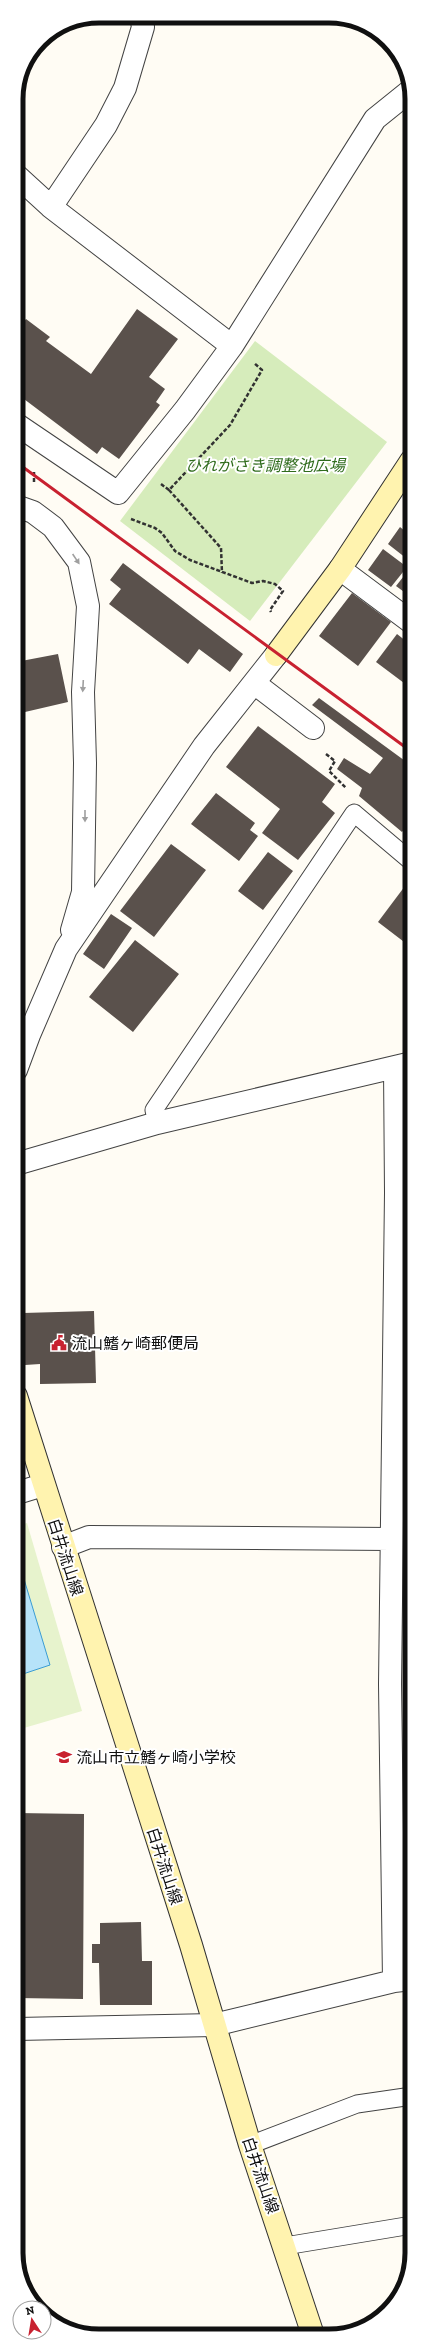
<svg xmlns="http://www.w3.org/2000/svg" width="428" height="2352" viewBox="0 0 428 2352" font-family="'Zilla Slab','Noto Sans JP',serif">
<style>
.green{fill:#d6ecbb}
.pitch{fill:#e7f3cd}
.water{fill:#b6e3f9;stroke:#3a9cd3}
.building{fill:#5a514c}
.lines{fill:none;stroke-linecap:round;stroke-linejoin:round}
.lane-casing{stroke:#434343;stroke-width:19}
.street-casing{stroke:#434343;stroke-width:24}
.secondary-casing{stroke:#323232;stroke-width:24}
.path{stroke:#323232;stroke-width:2.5;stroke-dasharray:4 2;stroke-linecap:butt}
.lane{stroke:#fff;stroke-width:17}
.street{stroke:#fff;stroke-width:22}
.secondary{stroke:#fff3af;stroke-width:22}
.rail{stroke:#c82130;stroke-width:3}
.oneway{fill:#9f9f9f}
.labels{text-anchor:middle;stroke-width:4;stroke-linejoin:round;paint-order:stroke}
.park-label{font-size:16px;font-style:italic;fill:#306c1d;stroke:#fff}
.poi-label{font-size:16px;fill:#101010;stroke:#fff;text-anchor:start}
.street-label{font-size:16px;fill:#101010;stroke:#fff}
.rim{fill:none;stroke:#101010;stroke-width:5}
</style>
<rect width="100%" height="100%" fill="#fffcf4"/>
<!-- green -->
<path class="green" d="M255,341L387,442L250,621L120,521Z"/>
<!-- pitch -->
<path class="pitch" d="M27,1523L82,1711L17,1730V1526Z"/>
<!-- water -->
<path class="water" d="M17,1556L50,1665L17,1676Z"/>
<!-- building -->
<path class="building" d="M137,309L178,339L149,377L165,389L156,402L160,405L119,459L102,447L97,454L16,393V332L26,319L50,337L46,341L91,374Z
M400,527L411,536V562L388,544Z
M383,549L407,567L391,587L368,570Z
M123,563L243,654L230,672L199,649L188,664L109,604L121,589L110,580Z
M411,567V597L396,586Z
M352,593L391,622L358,666L319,636Z
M397,634L411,645L412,682L408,686L376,662Z
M58,654L68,702L25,712L16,662Z
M319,698L412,766V819L402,832L359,796L362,788L337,769L344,758L370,774L383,758L312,705Z
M258,726L335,784L322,802L335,813L298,860L262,833L280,809L226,767Z
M216,793L255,823L250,830L258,836L239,861L191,824Z
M171,844L206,870L154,937L120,911Z
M268,852L293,871L263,910L238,891Z
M408,882L412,885V948L378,922Z
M111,914L132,928L104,969L83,954Z
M135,940L179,974L133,1032L89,997Z
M94,1311L96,1383L40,1384V1364L25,1365L23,1313Z
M17,1813L84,1814L83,1999L17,1998Z
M141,1922L142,1961H152V2005H100L99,1963H92V1944H100V1923Z"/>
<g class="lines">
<defs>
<path id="lane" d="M157,1123L154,1110L354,813L412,862
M396,1193H412
M392,1904H412
M250,2145L357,2104L412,2096
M285,2246L412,2225"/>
<path id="street" d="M16,175L51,207L232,346L185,410L118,493L16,424
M51,207L106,125L125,88L143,27L141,16
M232,346L375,119L411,90
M16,506L33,512L53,527L79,562L88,606L83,692L85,763L83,892L72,930
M340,569L411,622
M254,683L313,728
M16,1070L29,1035L66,949L204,746L276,655
M16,1164L157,1123L412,1063
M17,1493L43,1485
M63,1547L89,1537L391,1539
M394,1981L390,1684L396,1193L395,1068
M17,2029L214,2025L394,1981L412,1979"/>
<path id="secondary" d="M276,655L340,569L411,461
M16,1396L191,1945L250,2145L313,2335"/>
</defs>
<!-- lane casing -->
<use href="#lane" class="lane-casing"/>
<!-- street casing -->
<use href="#street" class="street-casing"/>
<!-- secondary casing -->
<use href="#secondary" class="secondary-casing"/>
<!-- path -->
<path class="path" d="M34,482V471
M161,484L169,490L230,425L262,370L254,363
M169,490L221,548L222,573
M131,519L155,528L162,533L175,551L190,560L252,583L263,581L275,584L283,591L270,610L271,612
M326,754L335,761L329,771L346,788"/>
<!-- lane -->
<use href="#lane" class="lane"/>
<!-- street -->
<use href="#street" class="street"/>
<!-- secondary -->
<use href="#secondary" class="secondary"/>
<!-- rail -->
<path class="rail" d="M16,462L412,752"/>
</g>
<!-- one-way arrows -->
<defs><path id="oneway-solid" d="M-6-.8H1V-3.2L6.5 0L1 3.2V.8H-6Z"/></defs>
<g class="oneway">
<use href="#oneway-solid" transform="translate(76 559) rotate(56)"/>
<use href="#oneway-solid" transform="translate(83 686) rotate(93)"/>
<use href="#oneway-solid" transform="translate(85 816) rotate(90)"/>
</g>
<!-- icons -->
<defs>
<symbol id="civic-bare" viewBox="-9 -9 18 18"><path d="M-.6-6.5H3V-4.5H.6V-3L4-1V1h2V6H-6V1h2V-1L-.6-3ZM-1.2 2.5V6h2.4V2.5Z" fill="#c82130" stroke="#fff" stroke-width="2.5" paint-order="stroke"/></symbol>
<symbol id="school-bare" viewBox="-9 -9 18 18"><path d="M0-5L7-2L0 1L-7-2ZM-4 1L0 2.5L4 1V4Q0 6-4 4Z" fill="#c82130" stroke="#fff" stroke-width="2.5" paint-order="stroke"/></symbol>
</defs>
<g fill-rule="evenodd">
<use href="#civic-bare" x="48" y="1332" width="22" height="22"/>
<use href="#school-bare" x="53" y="1746" width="22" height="22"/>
</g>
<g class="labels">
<!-- park labels -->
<g class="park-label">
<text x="265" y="471">ひれがさき調整池広場</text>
</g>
<!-- poi labels -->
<g class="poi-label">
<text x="71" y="1349">流山鰭ヶ崎郵便局</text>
<text x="76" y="1763">流山市立鰭ヶ崎小学校</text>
</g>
<!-- street labels -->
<g class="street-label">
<text transform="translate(66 1557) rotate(72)" y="6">白井流山線</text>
<text transform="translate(165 1866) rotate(72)" y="6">白井流山線</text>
<text transform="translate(261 2175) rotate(71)" y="6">白井流山線</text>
</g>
</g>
<!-- crop -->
<path d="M0 0H428V2352H0ZM99 23H329A76 76 0 0 1 405 99V2253A76 76 0 0 1 329 2329H99A76 76 0 0 1 23 2253V99A76 76 0 0 1 99 23Z" fill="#fff" fill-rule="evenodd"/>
<path class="rim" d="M99 23H329A76 76 0 0 1 405 99V2253A76 76 0 0 1 329 2329H99A76 76 0 0 1 23 2253V99A76 76 0 0 1 99 23Z"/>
<!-- north arrow -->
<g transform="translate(32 2320) rotate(348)"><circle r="19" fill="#ffffff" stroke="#9f9f9f"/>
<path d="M0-3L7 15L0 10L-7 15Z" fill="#c82130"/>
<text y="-6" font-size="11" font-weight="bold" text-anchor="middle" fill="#101010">N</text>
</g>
</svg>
